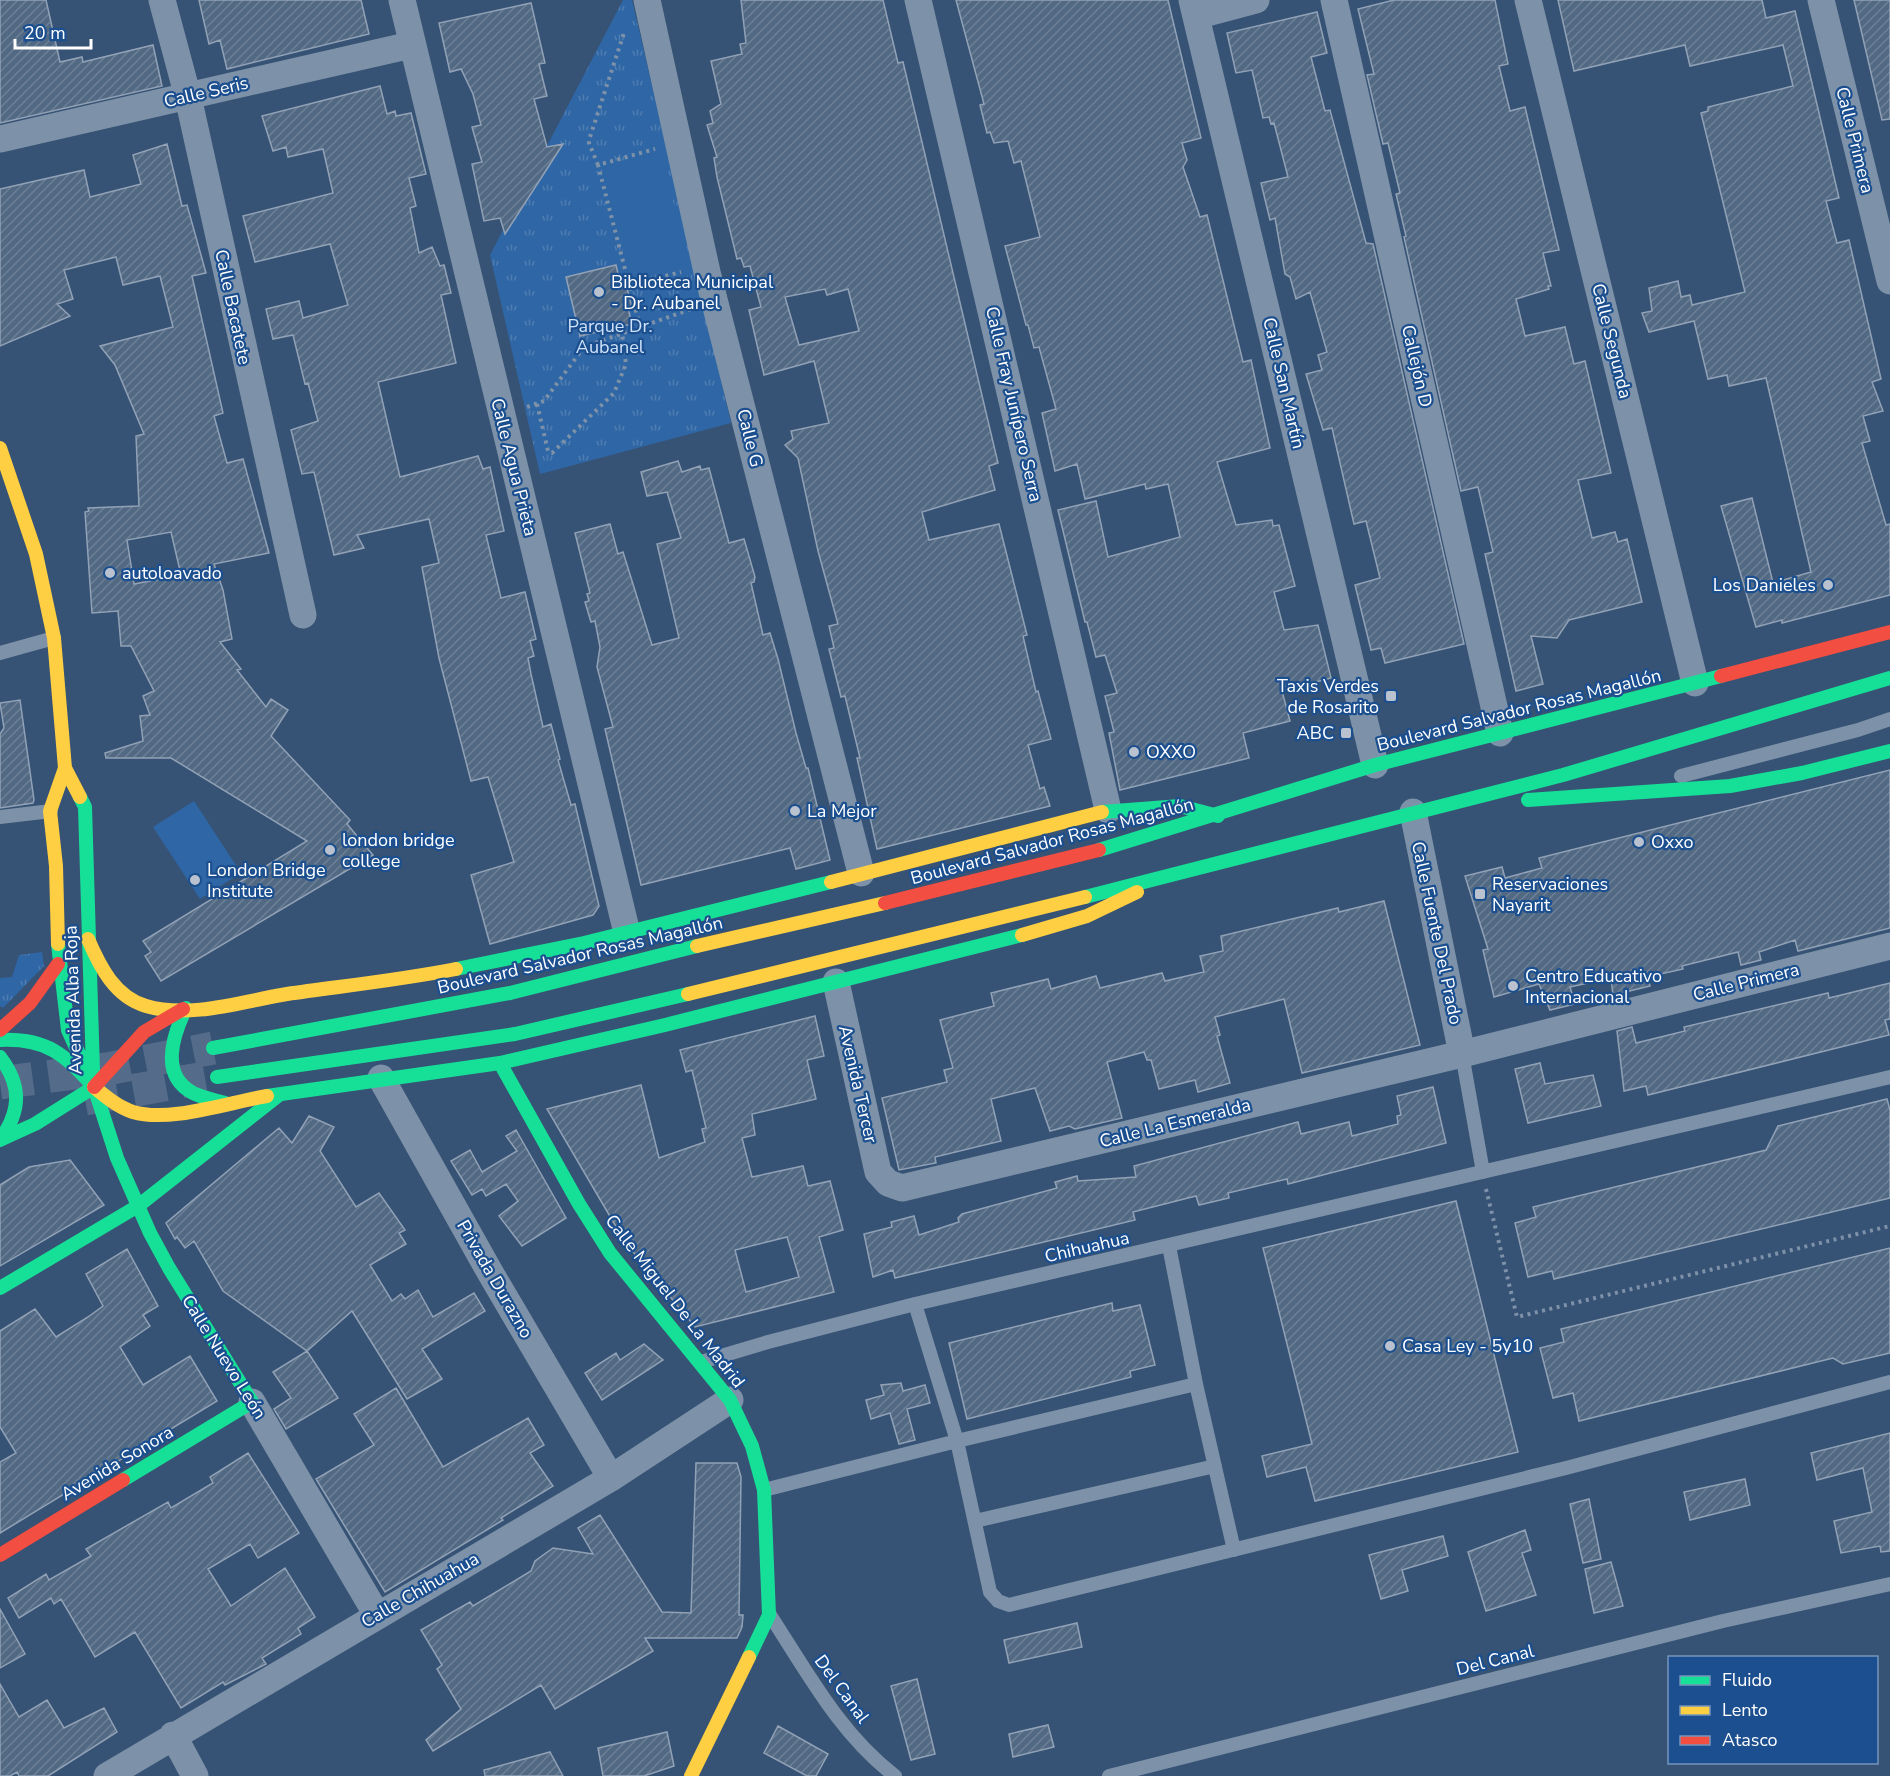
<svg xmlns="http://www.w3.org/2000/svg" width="1890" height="1776" viewBox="0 0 1890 1776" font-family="'Nunito Sans',sans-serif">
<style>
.grass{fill:url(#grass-tufts)}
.garden{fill:#2f66a5}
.building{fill:url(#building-hatch);stroke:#92a2b6;stroke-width:1.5;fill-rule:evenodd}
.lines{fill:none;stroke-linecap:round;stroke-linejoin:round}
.highway-tunnel{stroke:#546c89;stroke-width:33;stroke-dasharray:33 16;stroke-linecap:butt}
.path{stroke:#7d92a8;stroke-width:4;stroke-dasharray:3 4.5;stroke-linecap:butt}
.lane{stroke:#7d92a8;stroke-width:14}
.street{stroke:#7d92a8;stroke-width:27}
.fast{stroke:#16e098;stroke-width:14}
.slow{stroke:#ffcf43;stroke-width:14}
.jam{stroke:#f24e42;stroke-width:14}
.poi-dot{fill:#b9c2ce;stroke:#1b4f8f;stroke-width:2}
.labels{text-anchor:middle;stroke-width:4.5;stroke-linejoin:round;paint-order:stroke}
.street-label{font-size:18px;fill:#fff;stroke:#1b4f8f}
.poi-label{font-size:18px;fill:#fff;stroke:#1b4f8f;text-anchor:start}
.park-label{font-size:18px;fill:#cfe3fa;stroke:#1b4f8f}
</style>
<defs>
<pattern id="grass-tufts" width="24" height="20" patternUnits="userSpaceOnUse" patternTransform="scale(1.5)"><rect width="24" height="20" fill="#2f66a5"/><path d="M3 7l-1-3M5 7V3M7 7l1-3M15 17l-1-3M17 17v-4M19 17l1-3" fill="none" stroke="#4e7db2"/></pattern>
<pattern id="building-hatch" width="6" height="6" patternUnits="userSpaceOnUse" patternTransform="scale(1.5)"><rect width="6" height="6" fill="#526984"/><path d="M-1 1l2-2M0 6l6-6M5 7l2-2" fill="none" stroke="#6c8096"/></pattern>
</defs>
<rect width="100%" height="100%" fill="#365274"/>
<!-- grass -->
<path class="grass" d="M623,0H632L731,423L540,474L490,255Z
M42,952L44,966L3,1008L0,1006V978L12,977L19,955Z"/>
<!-- garden -->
<path class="garden" d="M660,152L689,263L630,278L601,167Z
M194,801L241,873L200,899L153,827Z"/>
<!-- building -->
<path class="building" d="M0,0H46L60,62L82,57L83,62L153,45L162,86L0,123Z
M199,0H361L369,34L227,69L220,40L209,44Z
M741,0H883L898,63L903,62L998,463L989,466L995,490L922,512L929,540L999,524L1027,635L1023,636L1036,692L1038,691L1051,739L1028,745L1040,789L1044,787L1050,806L877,849L857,758H860L845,696L841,697L829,649L834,648L829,626L838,624L818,551L798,458L785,445L793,439L791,431L829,423L814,361L764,375L749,310L761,307L750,266L744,267L741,258L737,259L717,177L714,158L717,157L707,125L713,123L710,111L721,104L711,61L742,54L740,44L746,43ZM825,289L827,295L848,289L859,331L799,345L785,297Z
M956,0H1168L1201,138L1182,143L1187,160L1183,167L1200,217L1207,215L1243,362L1251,360L1270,448L1217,462L1236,525L1272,520L1273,526L1279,525L1295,586L1274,592L1284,630L1318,625L1331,678L1282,691L1290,721L1243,733L1249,758L1120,790L1109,733L1114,732L1105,696L1117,693L1105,655L1096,657L1087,622H1085L1058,510L1096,501L1108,557L1180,537L1168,484L1146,489L1145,484L1085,499L1077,464L1055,471L1042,413L1056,409L1039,347L1034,348L1028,325H1026L1005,246L1040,237L1021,161L1014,163L1008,141L994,143L990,132L987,133L980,105L984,104Z
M1394,0H1495L1508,64L1499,66L1510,111L1525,107L1559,250L1543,253L1551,286H1548L1549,289L1516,299L1525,336L1565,327L1574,364L1585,361L1611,473L1578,480L1592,538L1615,532L1618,542L1627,539L1642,602L1569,620L1557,638L1531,636L1543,684L1516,691L1485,554L1493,552L1478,487L1461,491L1404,237L1406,236L1396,194L1400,193L1388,143L1383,144L1367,75L1374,74L1358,9Z
M1558,0H1762L1766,18L1795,11L1839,198L1826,201L1837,243L1849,240L1881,379L1872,382L1883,411L1863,416L1870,441L1862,443L1886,525L1890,524V595L1782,623V620L1756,627L1721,506L1752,498L1773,583L1811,572L1766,378L1729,386L1727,375L1708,379L1694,321L1649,332L1642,313L1652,311L1649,288L1678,281L1681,297L1690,295L1692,305L1745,292L1701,113L1708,111V107L1793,86L1783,45L1690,66L1685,45L1574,71Z
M1854,0H1890V119L1882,120Z
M531,3L545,63L539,64L547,96L534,99L547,147L563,144L505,234L500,218L484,221L472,164L482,162L472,127L481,125L473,94L461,69L450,72L439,23Z
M1317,12L1327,53L1311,57L1325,111L1330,110L1366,243L1373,244L1464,644L1385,663L1381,648L1371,650L1355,585L1380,578L1366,521L1354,524L1332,428L1323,430L1306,374L1322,370L1318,355L1327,352L1310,292L1296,299L1290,277L1285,274L1275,218L1270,220L1261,183L1288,177L1274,123L1271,124L1269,117L1263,118L1252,70L1236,73L1227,33Z
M380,86L387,114L395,111L396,116L411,113L426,174L409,178L416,206L410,208L419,253L432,247L440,266L444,265L451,293L441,295L456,363L378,382L400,477L478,456L483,469L490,467L504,531L486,535L501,598L525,592L536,639L530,641L534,656L528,658L531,674L543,727L551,724L560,759L558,760L571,805L575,804L599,906L593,915L490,944L471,875L514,862L488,777L471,781L439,658L422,567L439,563L429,519L357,535L364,548L334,555L314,472L302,474L291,430L318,421L308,383L305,384L293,335L273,339L266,309L299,301L303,318L348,305L330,244L255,262L243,216L333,193L323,149L288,157L286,147L273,151L262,116Z
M167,144L182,206L187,205L206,273L192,276L223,413L214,416L227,463L243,459L269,553L214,564L223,590L232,639L220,642L241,669L237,670L266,707L271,699L288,710L271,736L350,820L347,824L373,855L161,981L145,956L151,952L143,941L307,841L171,758H106L105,753L143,741L140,716L150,715L143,696L154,691L131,646H121L118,611L92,613L85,512L89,511L88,508L139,506L136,436L144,434L115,365L100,346L173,327L160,276L123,285L116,257L64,270L73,299L57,304L70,316L0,346V189L84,170L90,197L141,184L133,155ZM171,532L181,575L134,584L127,540Z
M616,265L619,278L624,277L632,307L628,308L632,324L580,336L566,277Z
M678,461L682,472L700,466L701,470L709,468L729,543L744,539L755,577L754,582L751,583L763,635L770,633L778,659L796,733L806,768H808L830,860L796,869L790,848L641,885L605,729L613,727L597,667L600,647L595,621L591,622L585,602L589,601L587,594L590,593L575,533L610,524L618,554L623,552L652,645L679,638L657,544L681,538L667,492L647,496L641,472Z
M20,700L34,800L33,803L0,808V734L4,728L0,703Z
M1890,770V928L1798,951L1795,940L1759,952L1761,960L1741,965L1738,952L1682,966L1683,969L1647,977L1650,986L1613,995L1611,978L1570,987L1575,1004L1550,1010L1539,984L1494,997L1483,950L1488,949L1465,876L1502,867L1505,878L1542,868L1539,858Z
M1384,901L1420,1045L1302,1073L1284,999L1215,1017L1220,1035L1217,1036L1230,1083L1198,1092L1195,1080L1159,1089L1151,1060H1147L1144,1052L1107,1062L1122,1118L1075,1129L1069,1126L1050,1131L1035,1088L991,1099L1001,1141L935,1157L936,1163L899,1170L882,1098L947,1082L944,1070L953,1068L940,1020L994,1006L991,993L1048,979L1051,989L1096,976L1100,988L1162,973L1165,981L1204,972L1200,956L1223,951L1221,936L1338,908L1339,912Z
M1890,983V1019L1885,1020L1889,1035L1648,1095L1646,1086L1624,1091L1617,1031L1632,1027L1636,1043L1685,1031L1684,1027L1811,997L1828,993L1829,998Z
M815,1016L824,1056L807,1060L816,1099L752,1114L755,1135L742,1138L752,1177L803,1166L808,1186L830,1181L843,1230L819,1237L834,1292L695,1327L625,1242L547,1109L641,1085L659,1158L705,1142L702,1129L706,1128L692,1070L686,1072L680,1050ZM787,1237L799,1277L746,1292L735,1250Z
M1540,1063L1545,1084L1593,1075L1601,1106L1528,1123L1515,1069Z
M1433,1087L1446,1143L1288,1184L1287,1179L1228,1193L1229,1198L1199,1205L1196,1196L1133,1212L1135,1220L895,1278L893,1270L873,1277L864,1234L892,1227L891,1222L914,1216L919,1235L959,1222L958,1218L962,1214L1057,1188L1055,1182L1077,1176L1078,1181L1136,1177L1134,1166L1298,1122L1301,1134L1349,1122L1352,1136L1398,1124L1397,1116L1401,1115L1397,1096Z
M1887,1099L1890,1110V1198L1554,1279L1552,1271L1528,1277L1515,1223L1536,1217L1533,1207L1766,1150L1778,1126Z
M309,1116L334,1127L320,1151L356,1207L379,1193L405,1230L399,1233L406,1244L370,1265L392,1301L401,1294L405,1299L418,1290L433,1317L474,1293L485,1311L422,1349L442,1379L407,1399L352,1311L307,1351L223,1291L194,1241L185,1248L177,1237L175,1239L166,1223L279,1128L292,1143Z
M516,1130L566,1218L522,1246L499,1216L518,1201L506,1184L486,1196L482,1189L472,1195L451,1161L470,1150L482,1172L517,1151L506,1136Z
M70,1160L104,1205L0,1266V1185L29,1167Z
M1456,1201L1518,1452L1315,1501L1306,1467L1267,1477L1262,1456L1312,1444L1263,1248Z
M1890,1248V1353L1843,1364L1833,1358L1579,1421L1573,1393L1553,1398L1540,1348L1564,1342L1561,1329Z
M127,1249L158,1306L143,1315L150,1326L120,1347L143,1385L190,1356L217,1401L0,1533V1462L16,1453L0,1427V1331L35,1309L56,1337L88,1317L103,1306L86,1274Z
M1112,1303L1113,1311L1140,1305L1155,1365L1130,1371L1131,1377L967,1419L949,1343Z
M644,1344L663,1360L602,1400L585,1373L616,1353L620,1360Z
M307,1351L338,1398L286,1429L274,1409L291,1398L273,1372Z
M901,1383L903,1391L925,1385L930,1403L907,1409L915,1440L899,1444L890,1413L871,1419L866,1400L884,1395L881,1385Z
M396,1388L443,1467L528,1418L544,1445L530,1453L553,1486L501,1518L503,1520L385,1592L316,1479L374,1445L354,1414Z
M1890,1433V1551L1881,1552L1880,1546L1841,1553L1834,1521L1872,1512L1863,1468L1817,1480L1811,1453Z
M248,1453L299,1533L258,1558L250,1544L208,1569L231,1606L285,1568L315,1617L298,1628L301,1634L262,1658L266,1664L225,1685L223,1682L181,1708L135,1632L95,1657L61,1599L54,1604L51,1598L19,1618L8,1598L46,1574L49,1580L91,1556L86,1549L168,1502L171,1508L213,1483L210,1477Z
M696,1463H737L741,1477L739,1615H743L742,1627L737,1638H645L653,1651L555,1709L541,1685L433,1751L426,1740L461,1709L437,1669L442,1665L421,1630L470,1602L473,1606L531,1571L535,1561L553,1548L593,1554L578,1528L600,1515L662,1612L691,1613Z
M1745,1479L1750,1505L1690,1520L1684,1492Z
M1589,1499L1601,1559L1583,1563L1570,1504Z
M1525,1530L1531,1550L1522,1553L1536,1595L1486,1611L1468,1552Z
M1443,1536L1448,1556L1402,1570L1408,1591L1381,1599L1369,1555Z
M1611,1562L1623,1606L1594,1613L1585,1569Z
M0,1609L25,1654L0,1668Z
M1077,1623L1082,1647L1009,1663L1004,1640Z
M917,1679L935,1754L911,1760L891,1686Z
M0,1684L19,1717L47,1700L64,1728L104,1708L117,1732L48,1776H19L17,1772L10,1776H0Z
M1048,1725L1054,1747L1013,1757L1009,1734Z
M778,1726L828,1754L816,1776H807L764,1753Z
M667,1732L674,1766L644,1776H603L598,1748Z
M550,1752L563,1776H485L484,1770Z"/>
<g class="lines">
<!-- highway-tunnel -->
<path class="highway-tunnel" d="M0,1083L112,1068L213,1048
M85,1099L205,1078"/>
<!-- path -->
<path class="path" d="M598,165L589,143L590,137L624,33
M629,285L681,272
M640,327L598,165L655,149
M537,404L548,451L552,453L614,393L626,364L622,333
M527,407L544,401L584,347L691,309
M1486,1189L1517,1317L1890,1226"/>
<!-- lane -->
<path class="lane" d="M0,653L54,638
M1681,776L1858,730L1890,719
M0,817L51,811
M1462,1054L1483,1172
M1169,1246L1196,1384L1234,1550
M915,1304L957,1441L990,1592L998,1601L1009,1605L1566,1468L1890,1382
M701,1362L768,1342L915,1304L1890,1077
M764,1490L957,1441L1196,1384
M975,1521L1215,1466
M770,1615C807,1672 840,1734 895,1776
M1109,1776L1723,1621L1890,1584"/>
<!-- street -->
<path class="street" d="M162,0L188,97L303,615
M402,0L627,933
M647,0L707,272L861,873
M918,0L1108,810
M1192,0L1375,765
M1334,0L1500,733
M1528,0L1695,683
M1821,0L1890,281
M1196,16L1256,0
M0,139L411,45
M1413,812L1462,1054
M836,982L878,1172L888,1183L902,1188L1462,1054L1890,946
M381,1078L491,1274L611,1478
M252,1402L377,1615
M173,1735L195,1776
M107,1776L611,1478L730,1400"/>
<!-- fast -->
<path class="fast" d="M80,797L85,807L93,1071
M1528,800L1730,786L1802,773L1890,751
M1102,812L1180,806L1218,816
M1099,850L1375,765L1721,676
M1085,897L1563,775L1890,678
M58,944L68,1030L94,1087L117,1158L150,1233L169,1268L252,1402L123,1480
M456,969L584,943L831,882
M186,1008C173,1035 159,1075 193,1093C203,1098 215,1100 225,1103
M0,1040C47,1038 64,1054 94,1087L35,1124L0,1140
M213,1048L510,993L697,946
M0,1057C22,1086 21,1111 0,1140
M500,1063L579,1204L610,1253L730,1400L752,1446L764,1490L769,1615L749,1657
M217,1077L515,1034L688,994
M267,1096L500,1063L665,1025L1022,935
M0,1288L138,1206L279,1095"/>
<!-- slow -->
<path class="slow" d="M0,448L36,554L54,638L65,768L80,797
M831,882L1102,812
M1022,935L1087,916L1137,892
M88,939C100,967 115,997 146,1006C190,1019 244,1001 287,994C343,986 400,980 456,969
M58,944L56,866L50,811L65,768
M697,946L885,903
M688,994L1085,897
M94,1087C106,1097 118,1107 133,1112C169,1123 230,1102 267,1096
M691,1776L749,1657"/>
<!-- jam -->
<path class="jam" d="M1721,676L1890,632
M885,903L1099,850
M0,1030L30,1003L58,964
M94,1087L144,1032L183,1009
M0,1555L123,1480"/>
</g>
<!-- markers -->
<g class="poi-dot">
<circle cx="599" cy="292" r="6"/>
<circle cx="110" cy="573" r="6"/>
<circle cx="1828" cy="585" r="6"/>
<rect x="1385" y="690" width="12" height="12" rx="3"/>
<rect x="1340" y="727" width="12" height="12" rx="3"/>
<circle cx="1134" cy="752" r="6"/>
<circle cx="795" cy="811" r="6"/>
<circle cx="1639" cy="842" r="6"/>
<circle cx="330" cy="850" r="6"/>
<circle cx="195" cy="880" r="6"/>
<rect x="1474" y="888" width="12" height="12" rx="3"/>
<circle cx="1513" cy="986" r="6"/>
<circle cx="1390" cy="1346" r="6"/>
</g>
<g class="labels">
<!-- street labels -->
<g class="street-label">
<text transform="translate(206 92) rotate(-13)" y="6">Calle Seris</text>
<text transform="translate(1855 140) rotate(76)" y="6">Calle Primera</text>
<text transform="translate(233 307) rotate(78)" y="6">Calle Bacatete</text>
<text transform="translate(1612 341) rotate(76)" y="6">Calle Segunda</text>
<text transform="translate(1417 366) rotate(77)" y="6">Callejón D</text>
<text transform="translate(1284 383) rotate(77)" y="6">Calle San Martín</text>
<text transform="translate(1014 404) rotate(77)" y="6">Calle Fray Junípero Serra</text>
<text transform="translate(750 438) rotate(76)" y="6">Calle G</text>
<text transform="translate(514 467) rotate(76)" y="6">Calle Agua Prieta</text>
<text transform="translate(1519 710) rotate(-14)" y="6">Boulevard Salvador Rosas Magallón</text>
<text transform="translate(1052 841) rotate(-15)" y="6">Boulevard Salvador Rosas Magallón</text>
<text transform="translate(1437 933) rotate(78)" y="6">Calle Fuente Del Prado</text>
<text transform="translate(580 955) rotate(-13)" y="6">Boulevard Salvador Rosas Magallón</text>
<text transform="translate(1746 982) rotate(-14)" y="6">Calle Primera</text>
<text transform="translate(73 1000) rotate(-92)" y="6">Avenida Alba Roja</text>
<text transform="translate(858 1084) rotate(77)" y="6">Avenida Tercer</text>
<text transform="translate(1175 1123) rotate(-14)" y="6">Calle La Esmeralda</text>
<text transform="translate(1087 1247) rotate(-13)" y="6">Chihuahua</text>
<text transform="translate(495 1279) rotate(60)" y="6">Privada Durazno</text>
<text transform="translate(675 1301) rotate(52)" y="6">Calle Miguel De La Madrid</text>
<text transform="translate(224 1357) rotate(58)" y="6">Calle Nuevo León</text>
<text transform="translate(117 1463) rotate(-31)" y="6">Avenida Sonora</text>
<text transform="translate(420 1590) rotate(-30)" y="6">Calle Chihuahua</text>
<text transform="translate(1495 1660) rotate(-14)" y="6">Del Canal</text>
<text transform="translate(842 1689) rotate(54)" y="6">Del Canal</text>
</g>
<!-- poi labels -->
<g class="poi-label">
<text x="611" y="288">Biblioteca Municipal<tspan x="611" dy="21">- Dr. Aubanel</tspan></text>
<text x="122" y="579">autoloavado</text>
<text x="1816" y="591" text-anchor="end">Los Danieles</text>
<text x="1379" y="692" text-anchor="end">Taxis Verdes<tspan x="1379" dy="21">de Rosarito</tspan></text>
<text x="1334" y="739" text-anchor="end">ABC</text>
<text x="1146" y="758">OXXO</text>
<text x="807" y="817">La Mejor</text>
<text x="342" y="846">london bridge<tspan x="342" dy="21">college</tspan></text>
<text x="1651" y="848">Oxxo</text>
<text x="207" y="876">London Bridge<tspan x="207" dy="21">Institute</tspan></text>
<text x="1492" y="890">Reservaciones<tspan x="1492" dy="21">Nayarit</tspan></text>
<text x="1525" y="982">Centro Educativo<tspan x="1525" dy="21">Internacional</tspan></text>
<text x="1402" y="1352">Casa Ley - 5y10</text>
</g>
<!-- park labels -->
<g class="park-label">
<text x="610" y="332">Parque Dr.<tspan x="610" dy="21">Aubanel</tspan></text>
</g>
</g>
<!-- legend -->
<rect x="1668" y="1656" width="210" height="108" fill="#1b4f8f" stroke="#7695bc" stroke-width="1.5"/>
<rect x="1680" y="1676" width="30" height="9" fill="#16e098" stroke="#7695bc" stroke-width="1.5"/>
<text x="1722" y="1686" font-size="18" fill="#ffffff">Fluido</text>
<rect x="1680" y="1706" width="30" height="9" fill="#ffcf43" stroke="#7695bc" stroke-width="1.5"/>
<text x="1722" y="1716" font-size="18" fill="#ffffff">Lento</text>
<rect x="1680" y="1736" width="30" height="9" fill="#f24e42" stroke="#7695bc" stroke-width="1.5"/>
<text x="1722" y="1746" font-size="18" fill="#ffffff">Atasco</text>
<!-- scale -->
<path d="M15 39v9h76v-9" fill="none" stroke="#ffffff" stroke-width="3"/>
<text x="24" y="39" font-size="18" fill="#ffffff" stroke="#1b4f8f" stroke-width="4.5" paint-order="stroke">20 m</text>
</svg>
